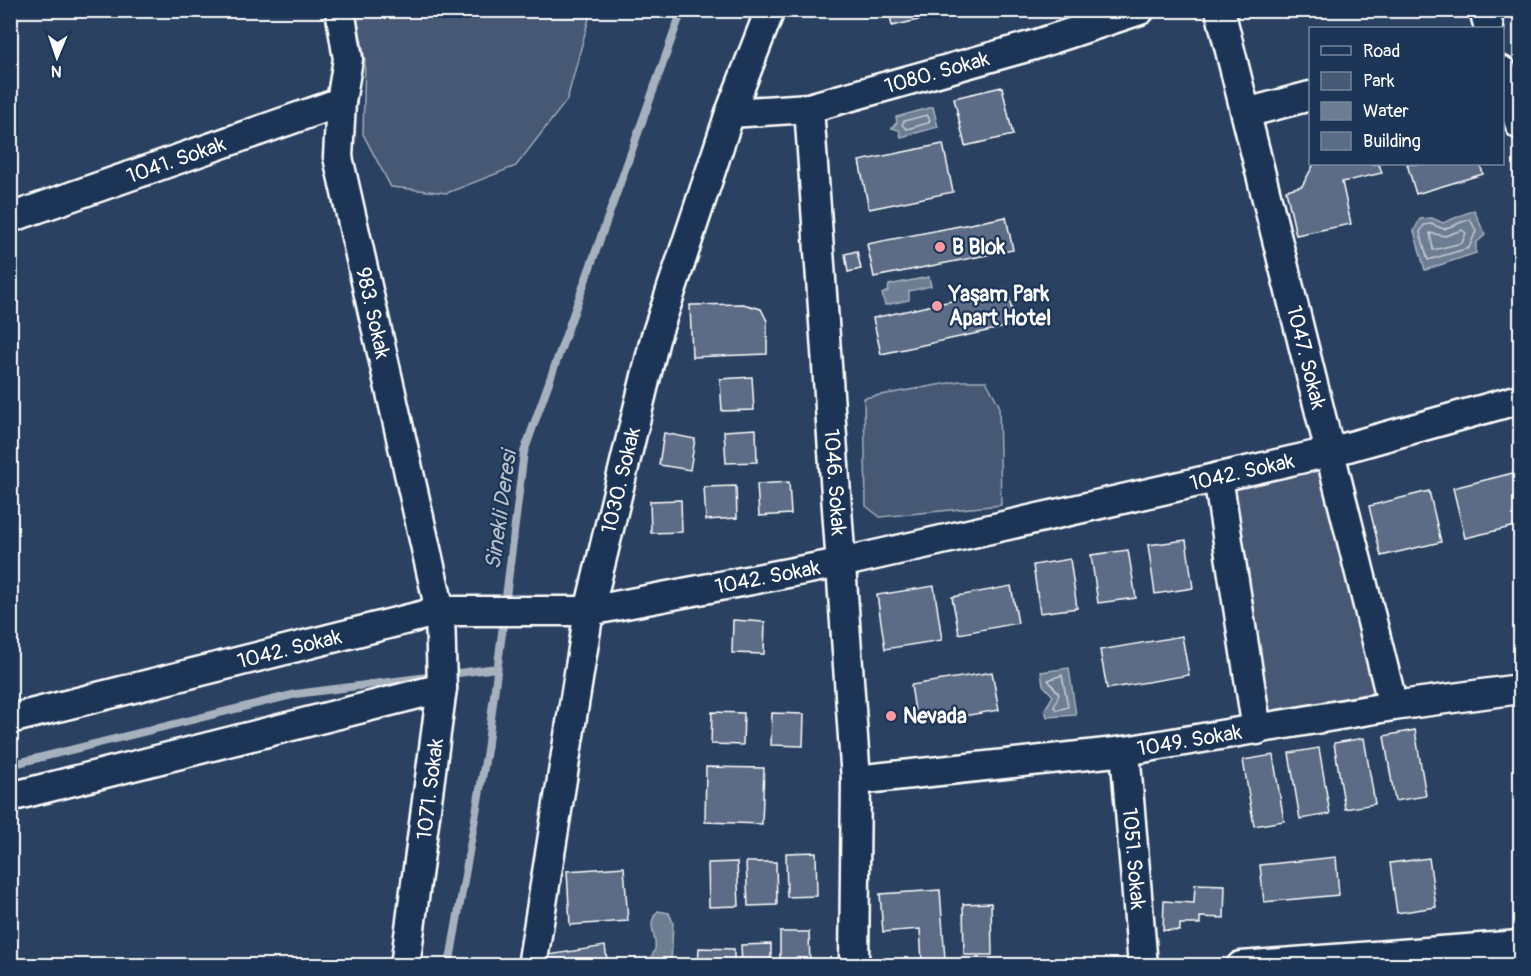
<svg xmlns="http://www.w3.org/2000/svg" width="1531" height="976" viewBox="0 0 1531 976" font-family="Pangolin,sans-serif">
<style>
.green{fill:#465975;stroke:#a2acba;stroke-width:1.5}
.water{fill:#6d7d92;stroke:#a7b1be;stroke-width:1.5}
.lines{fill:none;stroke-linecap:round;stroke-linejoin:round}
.shore{stroke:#c5cbd3;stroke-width:1.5}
.stream{stroke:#a7b1be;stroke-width:8}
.building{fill:#5b6c86;stroke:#fff;stroke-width:1.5}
.street-casing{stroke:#fff;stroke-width:33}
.street{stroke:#1d3557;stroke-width:28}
.poi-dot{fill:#ff9aa2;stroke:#1d3557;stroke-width:2}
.labels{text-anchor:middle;stroke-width:4.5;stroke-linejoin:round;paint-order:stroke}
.street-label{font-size:21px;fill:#fff;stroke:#1d3557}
.poi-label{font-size:21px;font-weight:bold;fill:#fff;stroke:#1d3557;text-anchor:start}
.water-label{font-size:22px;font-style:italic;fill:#b6bec8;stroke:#1d3557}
</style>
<rect width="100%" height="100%" fill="#2a4161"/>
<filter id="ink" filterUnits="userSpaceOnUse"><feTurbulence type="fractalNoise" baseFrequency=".0167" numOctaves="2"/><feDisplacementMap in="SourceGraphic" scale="12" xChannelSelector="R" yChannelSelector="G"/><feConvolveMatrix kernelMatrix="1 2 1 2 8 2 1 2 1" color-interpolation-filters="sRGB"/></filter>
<g filter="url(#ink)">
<!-- green -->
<path class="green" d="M356,11V10L591,11L567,100L516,166L447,193L391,187L363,134L365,60Z
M960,381H986L999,405L1001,505L880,517L866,506L864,398Z
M1318,470L1376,692L1267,713L1231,490Z"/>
<!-- water -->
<path class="water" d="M933,107L938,127L901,137L899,130L892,128L897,122L896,117Z
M1474,210L1485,235L1476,243V253L1425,270L1414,231L1420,219L1432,218L1443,223Z
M929,277L931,286L909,291V300L885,305L882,294L888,291L889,285Z
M1069,668L1076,715L1047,717L1045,709L1053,696L1043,685L1041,672Z
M658,911L669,913L673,923L671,965H643C671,943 640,931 658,911Z"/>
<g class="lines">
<!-- shore -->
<path class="shore" d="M927,115L930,120L928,123L907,129L902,125L904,121Z
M1470,219L1476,231L1469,248L1428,260L1420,232L1424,225L1431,224L1444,229Z
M1462,230L1466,233L1462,243L1433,250L1430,233L1445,236Z
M1062,675L1068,707L1057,710L1054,707L1059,694L1048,680Z"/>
<!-- stream -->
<path class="stream" d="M1519,10L1520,16
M505,605L524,452L682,10
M10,765L296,694L497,668
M449,966L487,750L504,617"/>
</g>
<!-- building -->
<path class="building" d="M889,10H961L892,26Z
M1002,87L1013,135L965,146L954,98Z
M943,144L953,192L869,209L859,161Z
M1314,164H1379L1382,173L1342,182L1351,224L1296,235L1286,190L1302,186Z
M1407,164H1480L1483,174L1416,194Z
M1006,217L1013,250L874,277L867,244Z
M857,251L861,269L848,272L845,254Z
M1007,289L1015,325L881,354L873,318Z
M743,304L761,309L767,321V354L692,357L690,305Z
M752,377L754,410L722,411L720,379Z
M756,429L757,462L726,463L724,431Z
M664,433L695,439L690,470L659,465Z
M1513,473L1520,504V525L1465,538L1453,488Z
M789,482L791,514L759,516L757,484Z
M736,486L737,518L706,520L704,487Z
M1429,491L1441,542L1381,556L1369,506Z
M681,500L682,532L651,533L650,501Z
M1186,540L1193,588L1155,594L1148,545Z
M1128,550L1136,598L1098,603L1091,555Z
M1070,559L1077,608L1040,613L1033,565Z
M934,586L942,640L885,649L877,595Z
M1011,586L1018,623L959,634L952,597Z
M733,620L765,622L764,654L732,653Z
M1182,636L1189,675L1107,689L1100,650Z
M992,672L999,710L917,724L911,685Z
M712,712L744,713L743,745L711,744Z
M772,713L804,714L803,746L771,745Z
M1415,730L1426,796L1395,801L1384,736Z
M1364,738L1375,804L1345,809L1334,743Z
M1319,748L1330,814L1300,819L1289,753Z
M1273,755L1284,821L1254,826L1243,760Z
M706,767L764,768L762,824L705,822Z
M816,852L817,896L787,897L786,853Z
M1336,857L1339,895L1264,902L1260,865Z
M1429,858L1436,907L1397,913L1390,863Z
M737,862L739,906L709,907L708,863Z
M746,862H776L777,905L748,906Z
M624,867L628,921L570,925L567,871Z
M1195,884L1225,885L1224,918L1200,917V924H1180V931L1163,930L1164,901L1194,903Z
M940,890L945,960L922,962L920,929L883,932L880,894Z
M991,903L992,955H964L963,904Z
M780,932H809L810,966H780Z
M771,944V966H742L741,945Z
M605,946L608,966H550L548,955Z
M699,948L734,949V966H698Z"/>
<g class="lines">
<defs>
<g id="street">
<path id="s1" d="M340,10L348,59L341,102L338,157L440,611L442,688L405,966"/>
<path id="s2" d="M1220,10L1393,706"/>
<path d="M1484,10L1489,28"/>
<path d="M1502,71L1520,125"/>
<path id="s3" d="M809,108L856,780L854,966"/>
<path id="s4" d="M730,113L809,108L1034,45L1140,10"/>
<path d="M1246,113L1310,96"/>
<path id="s5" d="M10,218L341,102"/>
<path d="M1218,477L1257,730"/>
<path id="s6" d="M10,719L440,611H589L840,563L1330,452L1520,399"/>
<path id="s7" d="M1125,751L1143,966"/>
<path id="s8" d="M856,780L1125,751L1393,706L1520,689"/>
<path d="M10,797L442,688"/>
<path id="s9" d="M532,966L589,611L655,339L730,113L770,10"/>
<path d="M1241,966L1520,945"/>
</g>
</defs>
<!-- street casing -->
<use href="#street" class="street-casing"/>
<!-- street -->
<use href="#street" class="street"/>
</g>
</g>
<!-- markers -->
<g class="poi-dot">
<circle cx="940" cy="247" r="6"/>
<circle cx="937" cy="306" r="6"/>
<circle cx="891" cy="716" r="6"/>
</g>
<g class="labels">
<!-- street labels -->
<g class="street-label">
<text dy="7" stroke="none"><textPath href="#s4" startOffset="212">1080. Sokak</textPath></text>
<text dy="7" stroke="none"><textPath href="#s5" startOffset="176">1041. Sokak</textPath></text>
<text dy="7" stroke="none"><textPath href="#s1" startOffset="308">983. Sokak</textPath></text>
<text dy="7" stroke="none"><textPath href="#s2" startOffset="358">1047. Sokak</textPath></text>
<text dy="7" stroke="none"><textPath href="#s6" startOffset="1260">1042. Sokak</textPath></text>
<text dy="7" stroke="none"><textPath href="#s9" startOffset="494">1030. Sokak</textPath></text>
<text dy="7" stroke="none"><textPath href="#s3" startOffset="375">1046. Sokak</textPath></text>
<text dy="7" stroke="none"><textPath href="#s6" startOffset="774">1042. Sokak</textPath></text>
<text dy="7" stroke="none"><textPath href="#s6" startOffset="288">1042. Sokak</textPath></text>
<text dy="7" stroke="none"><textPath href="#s8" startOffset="336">1049. Sokak</textPath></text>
<text transform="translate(430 789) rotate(-83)" y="7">1071. Sokak</text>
<text dy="7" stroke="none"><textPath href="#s7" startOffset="108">1051. Sokak</textPath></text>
</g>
<!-- poi labels -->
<g class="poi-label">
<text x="952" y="254">B Blok</text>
<text x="949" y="301">Yaşam Park<tspan x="949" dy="24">Apart Hotel</tspan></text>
<text x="903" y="723">Nevada</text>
</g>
<!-- water labels -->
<g class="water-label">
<text transform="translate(500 510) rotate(-82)" y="8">Sinekli Deresi</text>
</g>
</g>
<!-- margin -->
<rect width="1531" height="976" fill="none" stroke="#1d3557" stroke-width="36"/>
<rect x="18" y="18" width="1495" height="940" fill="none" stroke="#fff" stroke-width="2" filter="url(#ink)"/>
<!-- legend -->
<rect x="1309" y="27" width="195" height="138" fill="#1d3557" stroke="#77869a" stroke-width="1.5"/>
<rect x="1321" y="46" width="30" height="9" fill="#1d3557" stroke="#77869a" stroke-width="1.5"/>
<text x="1363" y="57" font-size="18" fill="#ffffff">Road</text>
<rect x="1321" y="72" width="30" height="18" fill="#465975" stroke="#77869a" stroke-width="1.5"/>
<text x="1363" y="87" font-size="18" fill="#ffffff">Park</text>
<rect x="1321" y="102" width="30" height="18" fill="#6d7d92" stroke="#77869a" stroke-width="1.5"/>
<text x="1363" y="117" font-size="18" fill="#ffffff">Water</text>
<rect x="1321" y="132" width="30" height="18" fill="#5b6c86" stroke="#77869a" stroke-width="1.5"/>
<text x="1363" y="147" font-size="18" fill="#ffffff">Building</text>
<!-- north arrow -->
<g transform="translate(57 57) rotate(182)" stroke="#1d3557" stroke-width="4.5" paint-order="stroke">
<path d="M0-4.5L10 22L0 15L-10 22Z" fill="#ffffff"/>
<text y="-9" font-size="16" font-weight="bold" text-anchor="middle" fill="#ffffff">N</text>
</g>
</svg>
